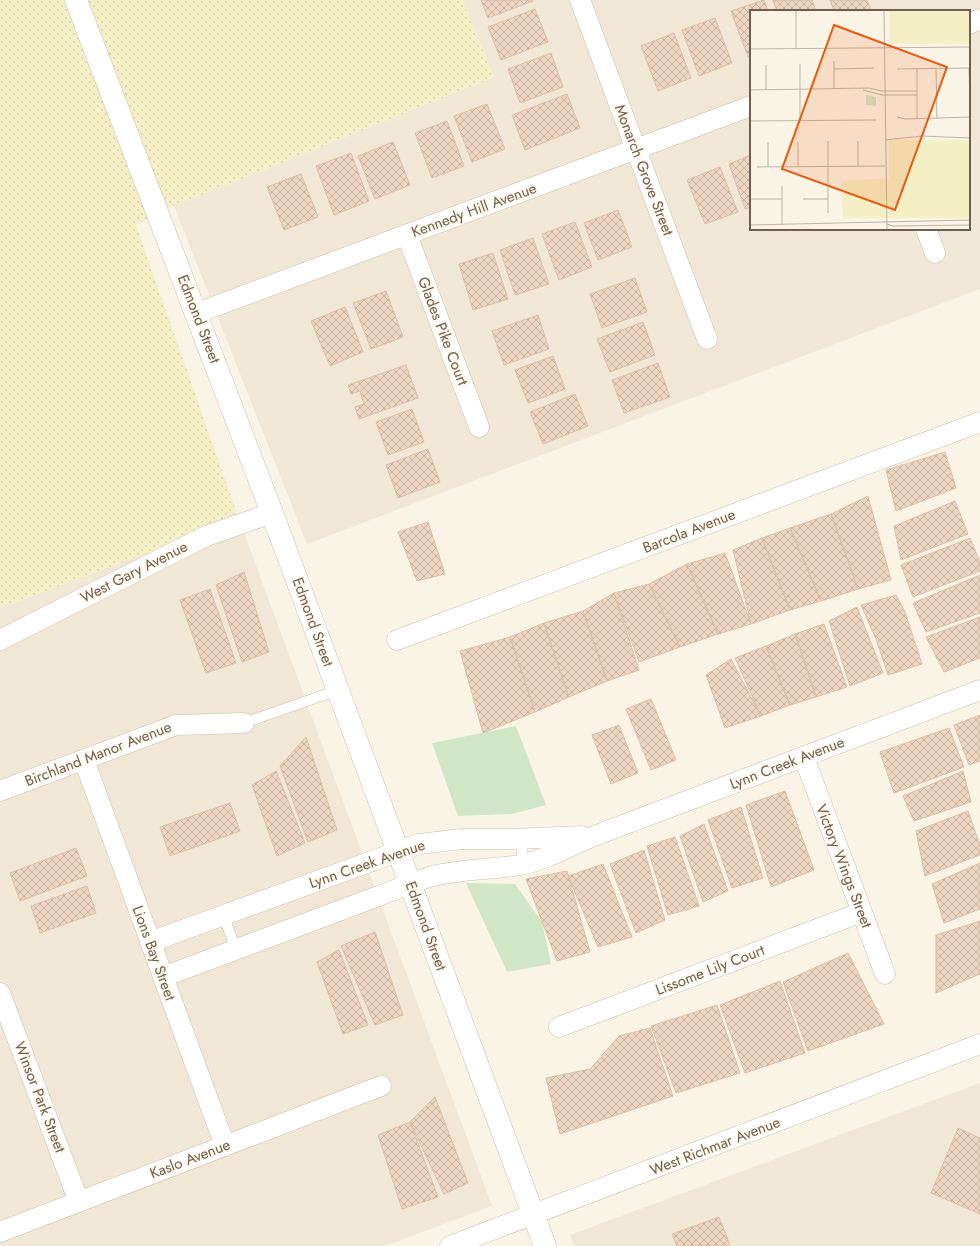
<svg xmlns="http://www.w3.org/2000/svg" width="980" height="1246" viewBox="0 0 980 1246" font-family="Jost,sans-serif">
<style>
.residential{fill:#f0e7d6;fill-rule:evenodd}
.green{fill:#d1e6c7}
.sand{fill:url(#sand-dots)}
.building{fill:url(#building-cross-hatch);stroke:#ddbfa4}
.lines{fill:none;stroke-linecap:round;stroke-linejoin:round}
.service-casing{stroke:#cabdae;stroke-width:11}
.minor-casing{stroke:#cabdae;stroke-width:21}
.tertiary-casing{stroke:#cabdae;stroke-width:23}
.service{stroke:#fff;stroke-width:10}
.minor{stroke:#fff;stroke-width:20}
.tertiary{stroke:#fff;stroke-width:22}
.labels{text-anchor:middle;stroke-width:3;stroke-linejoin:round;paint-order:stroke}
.street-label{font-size:15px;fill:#705e4e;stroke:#fdf8ed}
.inset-road{fill:none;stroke:#bfb4a5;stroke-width:1}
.view{fill:#e8590c;fill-opacity:0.15;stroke:#e8590c;stroke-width:2}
.inset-edge{fill:none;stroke:#705e4e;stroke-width:2}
</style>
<defs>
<pattern id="sand-dots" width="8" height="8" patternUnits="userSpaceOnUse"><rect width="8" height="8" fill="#f5efc5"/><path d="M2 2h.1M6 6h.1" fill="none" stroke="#d5cfab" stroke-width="1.8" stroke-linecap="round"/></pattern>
<pattern id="building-cross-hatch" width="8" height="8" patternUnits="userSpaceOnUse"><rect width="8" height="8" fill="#ecd6c2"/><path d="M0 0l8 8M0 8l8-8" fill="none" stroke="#c4b1a0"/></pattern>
</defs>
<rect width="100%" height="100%" fill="#faf4e7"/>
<!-- residential -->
<path class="residential" d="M462,0H980V289L307,544L174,206L494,77ZM751,11H969V229H751Z
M239,519L492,1206L385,1246H0V608Z
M980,1083V1246H575L570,1235Z"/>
<!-- green -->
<path class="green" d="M516,726L546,805L512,814L458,816L432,743Z
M466,883L515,884L542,922L551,964L507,972Z"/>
<!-- sand -->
<path class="sand" d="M0,0H462L494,77L174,206L136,225L239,519L0,608Z"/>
<!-- building -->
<path class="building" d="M481,0H532L533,1L488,18Z
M764,0L768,11H751V56L748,57L731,11Z
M773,0H812L816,11H777Z
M830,0H867L871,10L834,11Z
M535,9L548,42L501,60L488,27Z
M715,18L732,63L699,76L682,30Z
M674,33L691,78L658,91L641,46Z
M551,53L563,87L520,103L508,69Z
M567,94L580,128L525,150L512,115Z
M487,104L505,149L472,162L454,116Z
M447,121L464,166L432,178L415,133Z
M393,142L410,185L375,199L358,156Z
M351,153L369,201L334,215L316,166Z
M751,155V207L745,209L729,164Z
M720,167L738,212L705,224L687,180Z
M301,174L318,217L284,230L267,187Z
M618,210L632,247L598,260L584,223Z
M575,222L592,267L559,280L542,234Z
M533,238L549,284L515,295L500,250Z
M493,253L508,299L473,310L459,264Z
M635,278L647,312L602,328L590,294Z
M386,291L403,337L371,349L353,303Z
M345,307L363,352L330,366L311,321Z
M538,315L549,349L504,365L492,331Z
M643,322L655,355L610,372L597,339Z
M553,356L565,389L528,403L515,370Z
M658,363L670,397L624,413L612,380Z
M406,365L418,398L359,419L355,407L364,404L360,391L351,394L348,385Z
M575,394L588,426L543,444L530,412Z
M412,409L424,442L388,455L376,422Z
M428,449L440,482L398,498L386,465Z
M945,452L956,488L896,511L886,470Z
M868,496L891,580L858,589L831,514Z
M955,501L968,534L901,560L894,526Z
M831,514L858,589L821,601L790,528Z
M428,522L445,574L417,581L398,532Z
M790,528L821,601L790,610L762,538Z
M762,538L790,610L751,624L733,550Z
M970,538L980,562V571L913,597L901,565Z
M725,553L751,624L718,634L687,564Z
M687,564L718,634L680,647L649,584Z
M244,572L269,652L242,662L216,585Z
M980,575V613L926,632L913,603Z
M649,584L680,647L639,662L614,593Z
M210,589L236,663L206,673L180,600Z
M614,593L639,670L607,681L583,611Z
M896,595L905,612L922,664L888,675L876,639L861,605Z
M857,607L883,673L850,686L829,621Z
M583,611L607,681L569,697L544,623Z
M980,617V658L944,672L926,637Z
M544,623L569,697L535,712L510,637Z
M824,624L847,687L816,697L795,634Z
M795,634L816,697L790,705L766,646Z
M510,637L535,712L483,733L460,651Z
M766,646L790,705L761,716L735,658Z
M731,659L761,716L725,728L706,675Z
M651,699L676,760L651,770L626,709Z
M980,715V761L969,765L954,725Z
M619,725L638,773L611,784L592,735Z
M949,728L964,767L894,793L880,752Z
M306,737L337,830L308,842L280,766Z
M276,771L305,843L277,856L252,785Z
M963,771L971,802L914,821L903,796Z
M785,791L814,870L771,887L746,805Z
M230,803L240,831L170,856L160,827Z
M741,807L763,878L732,888L708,820Z
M968,811L980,845V855L925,876L916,831Z
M704,824L728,891L703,902L680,836Z
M675,837L699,906L668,915L647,846Z
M76,848L87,876L20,901L10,873Z
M644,850L665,920L636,933L610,864Z
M980,863V909L944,923L932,884Z
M603,864L632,937L598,947L568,876Z
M567,871L590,952L557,961L526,879Z
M87,886L96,913L40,933L31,906Z
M980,921V974L936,993V935Z
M375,932L403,1015L375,1025L341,946Z
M339,950L368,1025L343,1034L317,962Z
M848,953L884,1024L808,1051L783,982Z
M780,981L805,1053L745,1073L720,1005Z
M717,1005L740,1073L676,1093L651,1026Z
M650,1028L673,1096L560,1134L546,1078L590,1069L619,1036Z
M435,1097L468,1183L444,1194L410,1122Z
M410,1122L438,1197L402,1209L378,1135Z
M958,1128L980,1138V1214L931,1193Z
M719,1217L730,1245L677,1246L672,1234Z"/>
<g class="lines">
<defs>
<path id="service" d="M244,723L338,690
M521,865L523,839
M223,915L236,949"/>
<path id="minor" d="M580,0L707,339
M969,24L980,19
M926,229L935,253
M407,235L479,427
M197,313L751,106
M0,640L206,536L272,513
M397,640L980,422
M804,757L885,974
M84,760L225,1146
M0,791L176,725L244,723
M150,942L419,844L462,839H513L582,836
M163,977L429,877C459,869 489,870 520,865C544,861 571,845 594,836L980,690
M0,993L79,1202
M559,1027L862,912
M0,1232L381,1086
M450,1246L980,1044"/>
<path id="tertiary" d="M76,0L272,513L545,1246"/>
</defs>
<!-- service casing -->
<use href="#service" class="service-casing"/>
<!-- minor casing -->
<use href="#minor" class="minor-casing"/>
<!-- tertiary casing -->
<use href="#tertiary" class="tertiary-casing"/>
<!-- service -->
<use href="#service" class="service"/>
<!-- minor -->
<use href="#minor" class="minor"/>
<!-- tertiary -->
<use href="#tertiary" class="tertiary"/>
</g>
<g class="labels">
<!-- street labels -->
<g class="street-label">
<text transform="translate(644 170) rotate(69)" y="5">Monarch Grove Street</text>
<text transform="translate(474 210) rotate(-20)" y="5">Kennedy Hill Avenue</text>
<text transform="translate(199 319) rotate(69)" y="5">Edmond Street</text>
<text transform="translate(443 331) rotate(69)" y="5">Glades Pike Court</text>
<text transform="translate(689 531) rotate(-21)" y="5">Barcola Avenue</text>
<text transform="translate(134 572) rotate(-27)" y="5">West Gary Avenue</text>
<text transform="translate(313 622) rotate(70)" y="5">Edmond Street</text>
<text transform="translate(98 754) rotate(-21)" y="5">Birchland Manor Avenue</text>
<text transform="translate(787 763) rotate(-21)" y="5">Lynn Creek Avenue</text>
<text transform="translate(367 864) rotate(-19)" y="5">Lynn Creek Avenue</text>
<text transform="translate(844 866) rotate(69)" y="5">Victory Wings Street</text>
<text transform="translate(426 926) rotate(70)" y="5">Edmond Street</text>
<text transform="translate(154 953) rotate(70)" y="5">Lions Bay Street</text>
<text transform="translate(710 970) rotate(-21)" y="5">Lissome Lily Court</text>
<text transform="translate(40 1097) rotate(69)" y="5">Winsor Park Street</text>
<text transform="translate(715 1146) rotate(-21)" y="5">West Richmar Avenue</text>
<text transform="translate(190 1159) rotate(-21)" y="5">Kaslo Avenue</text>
</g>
</g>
<!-- overview -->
<g transform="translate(750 10)">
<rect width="220" height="220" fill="#faf4e7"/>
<path d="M116,85L126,87V96L116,95Z" fill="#d1e6c7"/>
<path d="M139,0H220V34H140ZM139,130H220V208H93L91,171L139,168Z" fill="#f5efc5"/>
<path class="inset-road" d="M46,0V39M134,0L137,220M0,39L220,37M84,51V79M50,54V110M16,55V80M186,58L187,109M219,58L220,97M84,59L124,58M147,59L220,58M167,59V109M0,80L119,78L132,81H167M113,80L132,85H167M147,107L155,109L220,107M0,111L126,110M135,130L172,126L220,128M78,131V203M108,131V156M18,132V157M48,132V157M7,157L135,156M32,176V215M0,189H32M53,189H78M137,214L143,216L220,215M0,215L220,210"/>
<path class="view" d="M84,15L197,57L145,200L32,159Z"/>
<rect width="220" height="220" class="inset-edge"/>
</g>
</svg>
